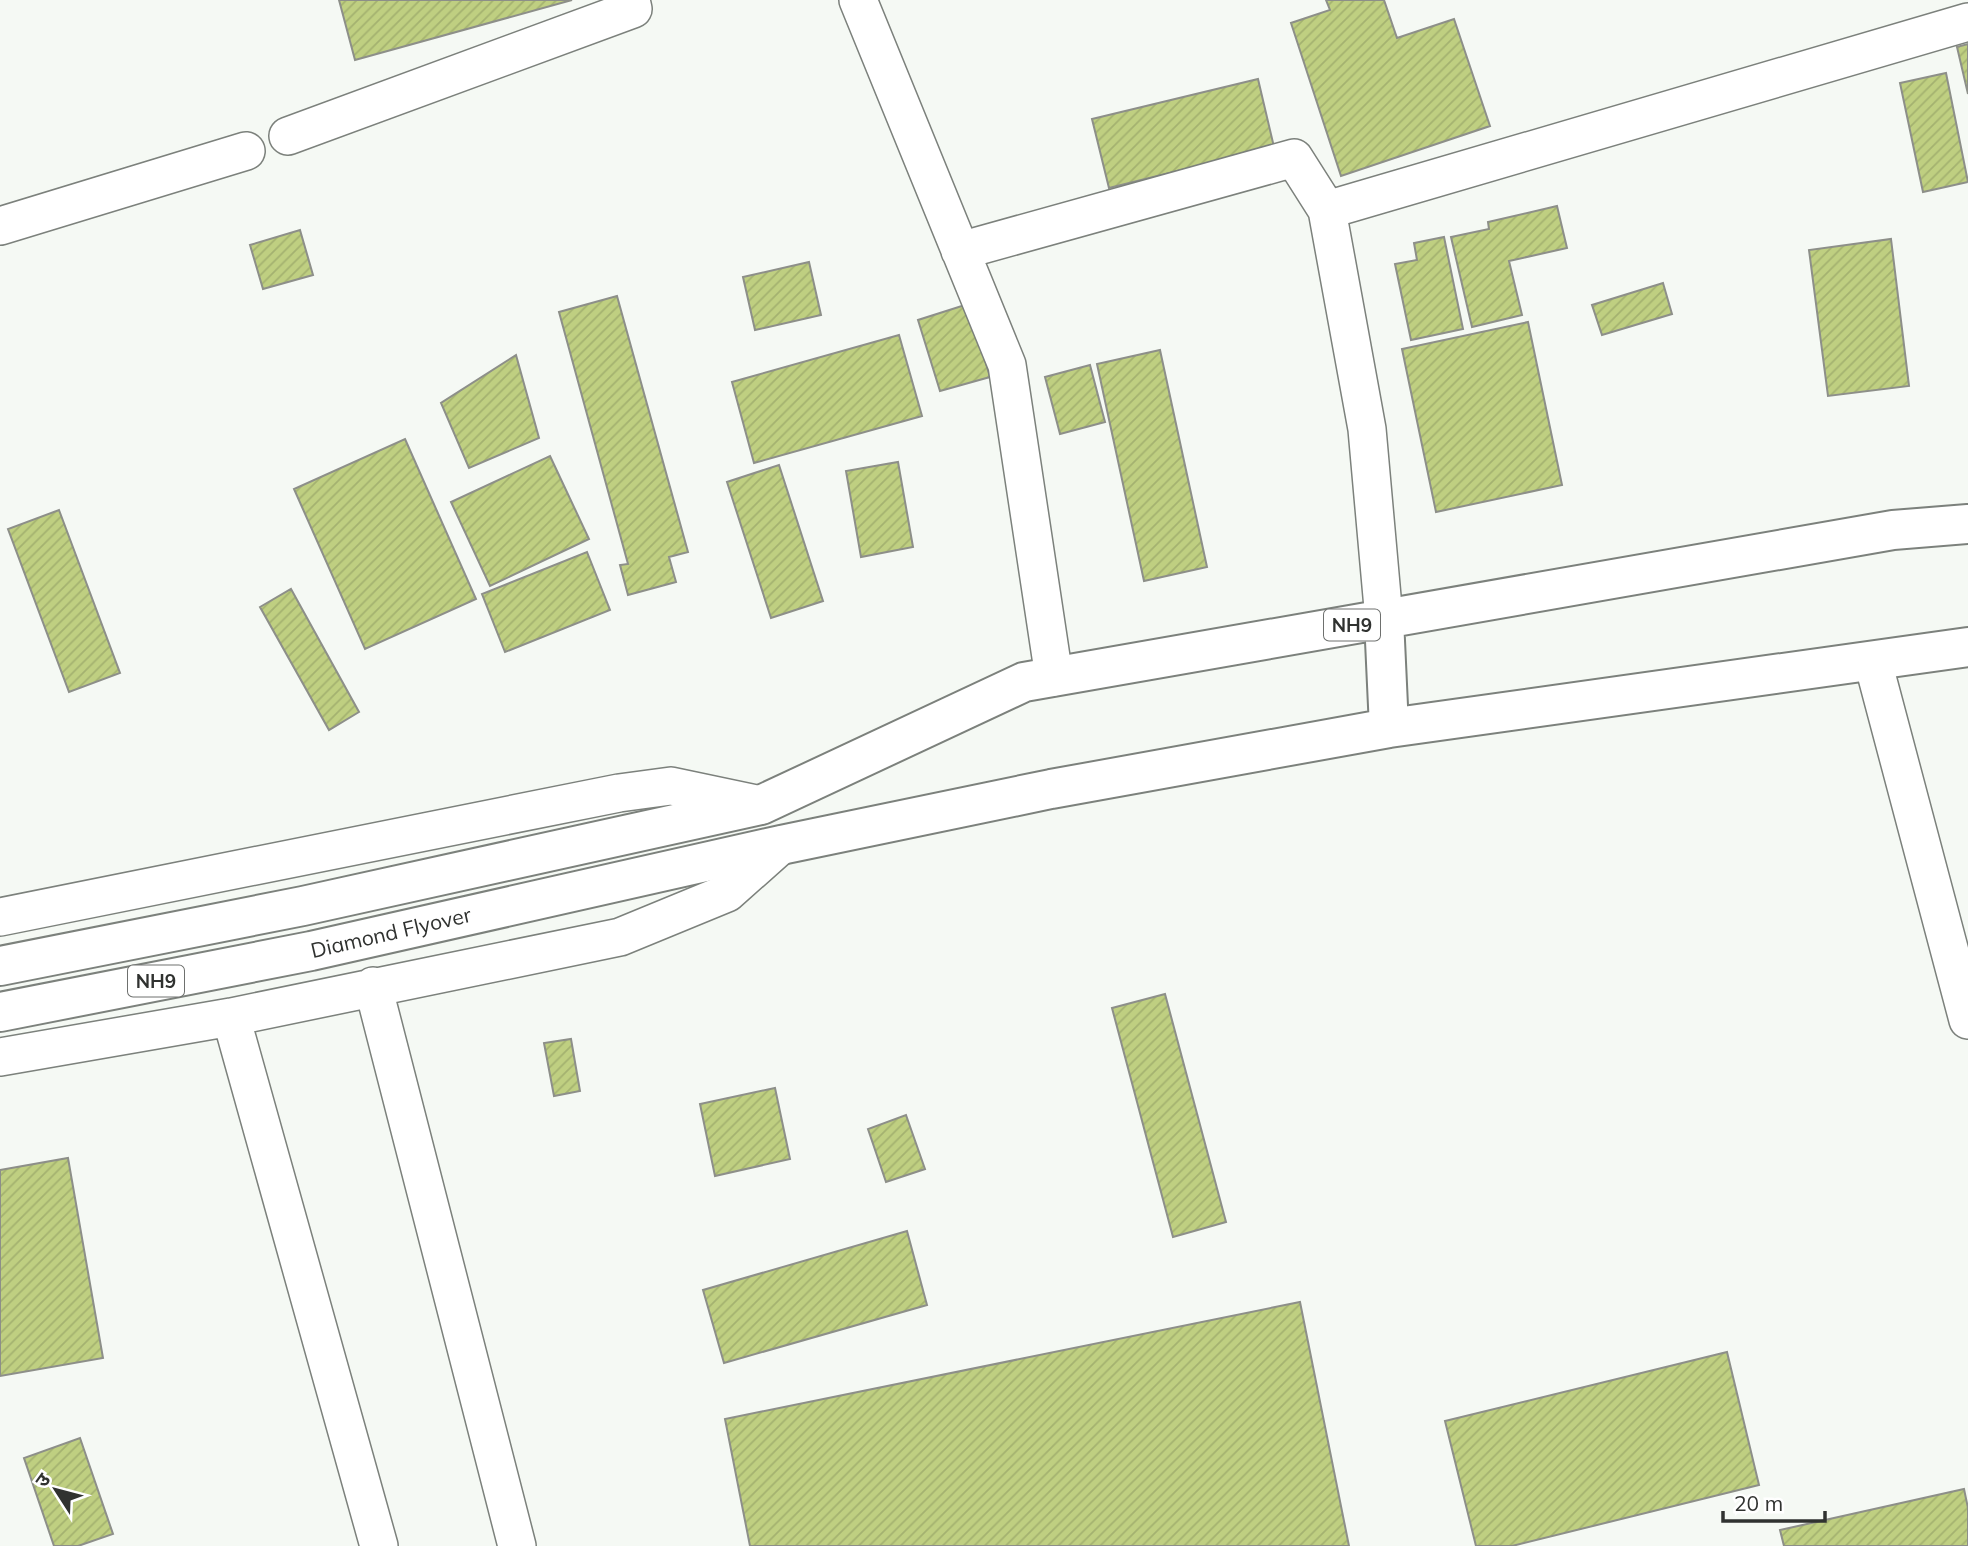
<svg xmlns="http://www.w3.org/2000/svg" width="1968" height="1546" viewBox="0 0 1968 1546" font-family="Mulish,'Noto Sans Devanagari',sans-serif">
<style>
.building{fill:url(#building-hatch);stroke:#8d8f89;stroke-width:2}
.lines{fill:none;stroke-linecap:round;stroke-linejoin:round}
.minor-casing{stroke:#7c817c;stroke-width:40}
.highway-casing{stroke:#7c817c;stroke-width:42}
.minor{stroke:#fff;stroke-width:37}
.highway{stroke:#fff;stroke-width:38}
.labels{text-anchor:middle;stroke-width:7;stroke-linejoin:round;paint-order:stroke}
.shield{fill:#fff;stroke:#6e706e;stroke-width:2}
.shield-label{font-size:19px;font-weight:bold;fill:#303230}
.street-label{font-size:21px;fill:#303230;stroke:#fff}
</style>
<defs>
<pattern id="building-hatch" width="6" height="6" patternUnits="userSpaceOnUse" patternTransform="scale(1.75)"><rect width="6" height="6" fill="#bfcf81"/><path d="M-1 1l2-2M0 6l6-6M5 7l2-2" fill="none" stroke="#a4b270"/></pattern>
</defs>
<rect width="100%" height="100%" fill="#f5f9f4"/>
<!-- building -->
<path class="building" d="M339,0H572L355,60Z
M1326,0H1384L1397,38L1454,19L1490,126L1341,176L1291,23L1330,10Z
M1968,44V94L1957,47Z
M1946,73L1968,182L1923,192L1900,83Z
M1258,79L1274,147L1109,188L1092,119Z
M1557,206L1567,248L1509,261L1522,315L1472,327L1451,237L1489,229L1488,222Z
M300,230L313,275L263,289L250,245Z
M1444,237L1463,329L1411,340L1395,264L1417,260L1414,243Z
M1891,239L1909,386L1828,396L1809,250Z
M809,262L821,315L755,330L743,277Z
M1663,283L1672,314L1602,335L1592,305Z
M617,296L688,552L669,557L676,582L628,595L620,565L628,564L559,312Z
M968,304L990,377L940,391L918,320Z
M1528,322L1562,485L1436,512L1402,349Z
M899,335L922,416L754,463L732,382Z
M1160,350L1207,567L1144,581L1097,364Z
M516,355L539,438L469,468L441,403Z
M1090,365L1105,422L1060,434L1045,377Z
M405,439L476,599L365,649L294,489Z
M550,456L589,539L490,586L451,502Z
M898,462L913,547L861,557L846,471Z
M779,465L823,601L771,618L727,482Z
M59,510L120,673L69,692L8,529Z
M587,552L610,610L505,652L482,594Z
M291,589L359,712L329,730L260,607Z
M1165,994L1226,1222L1173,1237L1112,1008Z
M571,1039L580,1091L554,1096L544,1043Z
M775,1088L790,1159L715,1176L700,1104Z
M906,1115L925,1169L886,1182L868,1129Z
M68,1158L103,1358L0,1376V1170Z
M907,1231L927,1305L724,1363L703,1290Z
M1300,1302L1349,1546H750L725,1419Z
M1727,1352L1759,1485L1512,1546H1476L1445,1421Z
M80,1438L113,1534L78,1546H54L24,1458Z
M1964,1489L1968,1508V1546H1784L1780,1530Z"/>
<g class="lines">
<defs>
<path id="minor" d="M858,0L1007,365L1054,677
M288,136L633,9L631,0
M0,226L246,151
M960,251L1294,158L1327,210
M1384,619L1367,429L1327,210L1968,22
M1873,662L1968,1020
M0,917L619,793L671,786L761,805
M373,986L517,1546
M231,1017L379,1546
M0,1057L231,1017L620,937L727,893L781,845"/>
<path id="highway" d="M1384,619L1389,728
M0,966L303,906L761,805L1024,682L1893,530L1968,524
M0,1012L311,951L781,845L1051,789L1389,728L1968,647"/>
</defs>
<!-- minor casing -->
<use href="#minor" class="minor-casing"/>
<!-- highway casing -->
<use href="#highway" class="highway-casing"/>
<!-- minor -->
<use href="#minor" class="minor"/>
<!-- highway -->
<use href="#highway" class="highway"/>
</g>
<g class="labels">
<!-- shield labels -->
<g class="shield">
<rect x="1324" y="609.5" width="56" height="31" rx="5"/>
<rect x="128" y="965.5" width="56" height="31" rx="5"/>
</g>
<g class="shield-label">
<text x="1352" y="632">NH9</text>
<text x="156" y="988">NH9</text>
</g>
<!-- street labels -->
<g class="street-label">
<text transform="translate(391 933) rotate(-13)" y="7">Diamond Flyover</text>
</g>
</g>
<!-- north arrow -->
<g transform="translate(56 1490) rotate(306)" stroke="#ffffff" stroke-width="5" paint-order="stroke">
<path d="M0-5L12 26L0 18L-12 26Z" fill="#303230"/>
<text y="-10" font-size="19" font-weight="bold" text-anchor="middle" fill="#303230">उ</text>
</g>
<!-- scale -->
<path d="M1723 1511v10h102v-10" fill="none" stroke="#303230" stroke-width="3.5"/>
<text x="1734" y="1511" font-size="21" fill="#303230" stroke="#ffffff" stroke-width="5" paint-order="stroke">20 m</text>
</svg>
